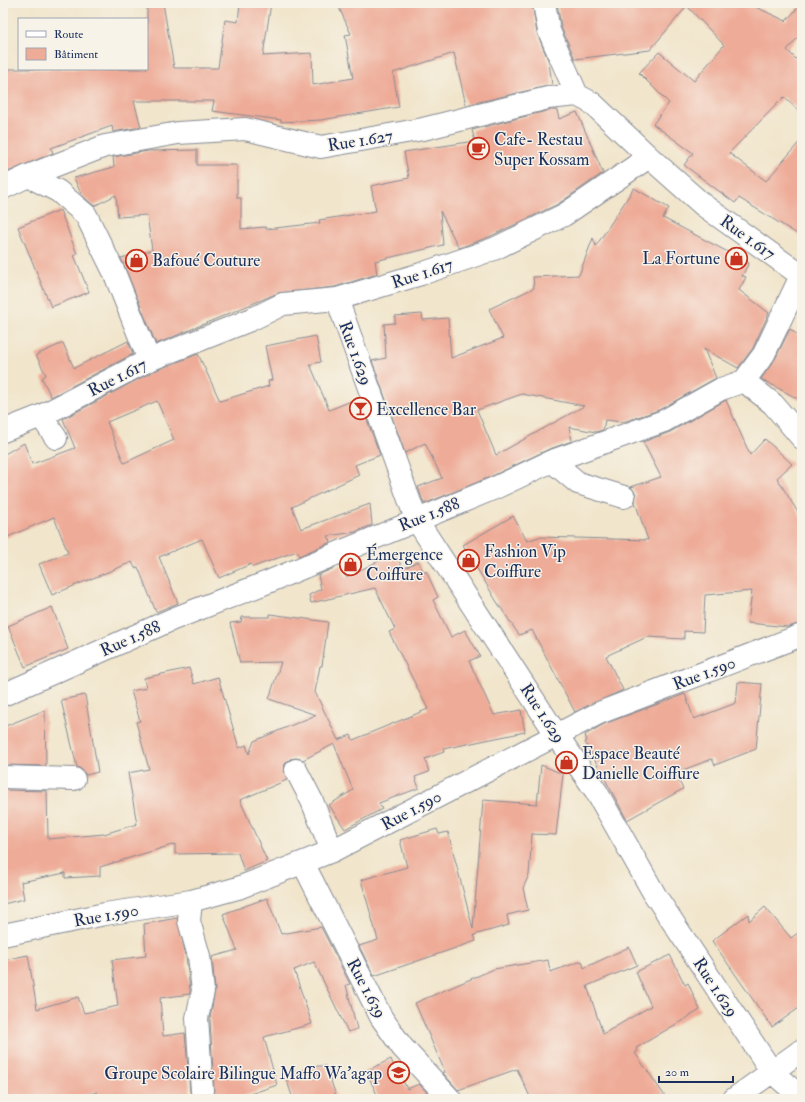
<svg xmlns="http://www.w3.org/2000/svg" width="805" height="1102" viewBox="0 0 805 1102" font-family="'IM FELL Double Pica',serif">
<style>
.building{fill:#eeab97;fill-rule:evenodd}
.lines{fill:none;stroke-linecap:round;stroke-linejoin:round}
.minor-casing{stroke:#868a94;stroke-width:24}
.minor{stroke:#fff;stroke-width:22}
.labels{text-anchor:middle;stroke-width:3;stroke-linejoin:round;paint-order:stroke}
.poi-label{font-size:17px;fill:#1b2f5e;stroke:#f7f3e8;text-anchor:start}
.street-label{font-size:17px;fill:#1b2f5e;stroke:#f7f3e8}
</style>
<rect width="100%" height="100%" fill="#f7f3e8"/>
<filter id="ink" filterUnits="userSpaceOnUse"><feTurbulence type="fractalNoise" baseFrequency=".025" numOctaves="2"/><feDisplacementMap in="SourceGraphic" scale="8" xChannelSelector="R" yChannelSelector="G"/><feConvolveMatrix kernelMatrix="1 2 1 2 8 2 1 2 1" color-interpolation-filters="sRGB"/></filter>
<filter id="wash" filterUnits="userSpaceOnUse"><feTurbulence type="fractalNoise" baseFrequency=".012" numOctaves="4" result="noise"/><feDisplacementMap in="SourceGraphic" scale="16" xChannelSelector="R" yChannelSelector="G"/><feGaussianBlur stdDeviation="0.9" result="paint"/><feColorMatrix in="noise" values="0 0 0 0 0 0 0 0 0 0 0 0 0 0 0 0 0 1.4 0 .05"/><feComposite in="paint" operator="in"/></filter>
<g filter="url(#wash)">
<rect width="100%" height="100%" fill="#f1e5cb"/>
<g id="blocks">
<!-- building -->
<path class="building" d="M147,3H163L174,68H218L225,20L238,22L240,3H271L263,56L312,53L313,85L353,78L345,35L351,34L337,3H532L537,33L549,62L552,85L466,105L454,53L393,73L399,107L321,120L281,122V120L212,111L214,101H134L141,127L113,132L112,126L51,148L53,153L3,174V69H147Z
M557,3H747L786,21L802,3V33L787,50L802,65V114L784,97L729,153L766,181L802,139V237L739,198L735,203L684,165L693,153L653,124L669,103L639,73L659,52L694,81L724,45L687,6L650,50L575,59L561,27Z
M550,110H557L559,119L577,112L603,173L558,204L489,237L459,248L440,211L443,245L375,261L377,274L335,287L278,293L156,344L121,258L152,250L147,215L118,217L116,195L94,206L81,194L74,178L114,167L113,157L148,151L197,150V165H237V198H241V229L266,227V229L320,223L319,220L376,211L371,186L409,178L404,152L475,141L472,130Z
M634,188L669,208L663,218L749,263L742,276L746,277L739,290L769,313L753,348L738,368L704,349L716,378L659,410L623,422L605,420L603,430L596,432L569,427L572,441L547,450L490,477L424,504L418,487L442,478L425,443L405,453L372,361L386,358L384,324L395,323V316L422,314L423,320L448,318L451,358L503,338L489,309L534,288L533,277L579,275L593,238L596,246ZM522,394L584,406L496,455L477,410Z
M60,210L77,254L74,255L89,292L51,307L18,227Z
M790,329L802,338V401L761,379L775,359Z
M316,336L321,362L310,364L329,410L359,398L380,455L355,465L359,475L292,507L301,529L370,504L372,525L355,532L328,536L331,542L299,556L297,551L253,567L251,564L219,578L202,539L159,557L178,603L156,612L138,567L135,568L132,562L52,595L39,564L68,553L54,517L3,539V455L24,443L32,464L75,448L63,419L154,371L198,354L220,401L269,386L268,381L272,380L265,346ZM157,401L174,440L124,463L107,422Z
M128,341L133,354L51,397L42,378L46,375L36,355L63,343L74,368Z
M726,400L750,455L765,439L792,464L777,478L802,519V623L788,627L748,623L752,591L705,595L703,632L684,631V639L647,637L606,656L623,690L575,712L532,630L519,635L497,602L463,545L513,516L527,541L539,537L648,540L635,502L636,494L631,487L661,477L643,442L670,432Z
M395,553L403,569L418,561L424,573L426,571L438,597L433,600L451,637L465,630L480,656L469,661L494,715L521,710L525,732L443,749L444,752L425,759L429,772L415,777L419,788L379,803L382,809L345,829L329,805L353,790L334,744L303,760L296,758L290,759L285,764L284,769L287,780L240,800L267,861L244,871L238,853L175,854V844L100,867V876L65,878V873L21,882L24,899L3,904V790L47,791L48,839L104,834L137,824L128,773L149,769L136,722L140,721L131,691L146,688L144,678L189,668L194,684L218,677L239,748L246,745L249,754L254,741L316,715L269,699L281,662L240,663L230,623L241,622L242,617H270V614L328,622L322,666H320L315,692L338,740L351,735L353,740L428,709L389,632L395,629L375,588L311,603L309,595L321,589L318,575L341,565L346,577Z
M52,607L68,649L25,667L8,626Z
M738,682L762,684L756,749L715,765L712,759L675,773L683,789L627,820L585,742L587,741L585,735L604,724L685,694L694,719L736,703Z
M85,695L98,772L86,775L81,769L77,767L61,700Z
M45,710L46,766L3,765V727Z
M541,765L563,774L556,835L532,834L529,875L523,888L528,910L507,915L509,925L474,935L476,941L374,976L359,946L378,940L361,880L407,867L400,840L437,829L439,834L448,832L473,929L483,800L537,804Z
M267,898L281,934L321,927L350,984L346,985L357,1029L348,1032L314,962L294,970L312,1024L264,1037L277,1085L235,1099H211L214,1090L210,1019L215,990L212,957L237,950L223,914Z
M765,907L791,938L802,930V1006L772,1027L712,941L748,914L749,921Z
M177,918L186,956L190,990V994L160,998L163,1036L185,1033L190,1092L193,1099H99L97,1092L71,1099H3V960L28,955L37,1009L78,997L84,1013L118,1006L112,960L146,956L144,924Z
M629,947L637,965L587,986L603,1034L651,1006L636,972L670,955L685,985L688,983L700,1010L636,1048L638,1051L635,1053L667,1099H531L517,1069L458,1090L443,1073L445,1072L415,1003L494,969L548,960L550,972L582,961L584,968Z
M391,1059L394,1067L396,1066L407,1089L419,1084L433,1099H379L366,1071Z
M318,1066H326L337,1099H293L285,1075Z"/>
</g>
</g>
<g filter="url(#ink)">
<use href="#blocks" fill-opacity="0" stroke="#868a94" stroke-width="1"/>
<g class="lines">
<defs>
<path id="minor" d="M544,3L549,31L577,95
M28,176L58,191L86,215L114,272L149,360
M3,188L28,176L105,146L178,133L245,129L321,147L423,129L548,98L577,95L592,103L649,157L703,205L802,276
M337,299L416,519L556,734L596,791L655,895L772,1072L802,1098
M744,381L773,404L802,438
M41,416L56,438
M3,431L41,416L149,360L250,320L283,304L337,299L421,274L494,249L564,215L649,157
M552,461L578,483L624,497
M3,695L173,619L268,582L495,488L552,461L664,421L721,389L744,381L764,354L801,276
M296,770L312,801L332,851
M3,777L74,779
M303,863L381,1017L402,1047L450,1099
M191,901L189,921L199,956L203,991L197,1018L202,1091
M3,935L105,914L191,901L238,888L332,851L599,713L802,635
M734,1099L802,1050"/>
</defs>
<!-- minor casing -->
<use href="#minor" class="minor-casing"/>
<!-- minor -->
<use href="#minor" class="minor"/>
</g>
</g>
<!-- icons -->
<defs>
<symbol id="cafe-ring" viewBox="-11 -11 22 22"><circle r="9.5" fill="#f7f3e8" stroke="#c8321e" stroke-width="1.5"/><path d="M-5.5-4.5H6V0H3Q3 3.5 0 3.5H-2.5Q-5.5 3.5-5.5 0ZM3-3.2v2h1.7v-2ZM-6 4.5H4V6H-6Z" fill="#c8321e"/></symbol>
<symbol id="shop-ring" viewBox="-11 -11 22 22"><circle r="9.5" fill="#f7f3e8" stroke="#c8321e" stroke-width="1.5"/><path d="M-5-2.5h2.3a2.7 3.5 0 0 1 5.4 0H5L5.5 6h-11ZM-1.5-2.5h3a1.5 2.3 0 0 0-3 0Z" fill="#c8321e"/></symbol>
<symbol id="bar-ring" viewBox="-11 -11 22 22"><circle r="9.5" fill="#f7f3e8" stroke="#c8321e" stroke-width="1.5"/><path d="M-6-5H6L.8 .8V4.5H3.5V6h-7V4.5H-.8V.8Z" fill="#c8321e"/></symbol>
<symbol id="school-ring" viewBox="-11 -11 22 22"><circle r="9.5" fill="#f7f3e8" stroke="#c8321e" stroke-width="1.5"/><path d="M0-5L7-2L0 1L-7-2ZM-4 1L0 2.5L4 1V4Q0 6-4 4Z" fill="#c8321e"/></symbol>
</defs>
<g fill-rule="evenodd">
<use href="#cafe-ring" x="466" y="136" width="25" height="25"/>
<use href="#shop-ring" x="724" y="246" width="25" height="25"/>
<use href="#shop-ring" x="124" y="248" width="25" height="25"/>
<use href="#bar-ring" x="348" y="396" width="25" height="25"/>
<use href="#shop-ring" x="456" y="548" width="25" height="25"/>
<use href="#shop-ring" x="338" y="552" width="25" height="25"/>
<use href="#shop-ring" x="554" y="750" width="25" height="25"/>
<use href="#school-ring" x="386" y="1060" width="25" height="25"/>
</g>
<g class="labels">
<!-- poi labels -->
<g class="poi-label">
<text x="494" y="145">Cafe- Restau<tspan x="494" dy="20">Super Kossam</tspan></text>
<text x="720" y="264" text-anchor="end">La Fortune</text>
<text x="152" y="266">Bafoué Couture</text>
<text x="376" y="415">Excellence Bar</text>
<text x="484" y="557">Fashion Vip<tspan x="484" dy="20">Coiffure</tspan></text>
<text x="366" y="560">Émergence<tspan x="366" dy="20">Coiffure</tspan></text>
<text x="582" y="759">Espace Beauté<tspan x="582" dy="20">Danielle Coiffure</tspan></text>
<text x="382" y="1079" text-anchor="end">Groupe Scolaire Bilingue Maffo Wa'agap</text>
</g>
<!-- street labels -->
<g class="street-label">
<text transform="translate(360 140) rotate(-9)" y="6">Rue 1.627</text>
<text transform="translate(748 237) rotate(36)" y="6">Rue 1.617</text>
<text transform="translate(422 273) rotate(-18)" y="6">Rue 1.617</text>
<text transform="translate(356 353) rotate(70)" y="6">Rue 1.629</text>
<text transform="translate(117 377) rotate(-27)" y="6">Rue 1.617</text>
<text transform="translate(429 514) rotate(-22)" y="6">Rue 1.588</text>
<text transform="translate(130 638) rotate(-24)" y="6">Rue 1.588</text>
<text transform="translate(704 673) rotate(-21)" y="6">Rue 1.590</text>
<text transform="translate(543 713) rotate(57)" y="6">Rue 1.629</text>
<text transform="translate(411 810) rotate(-28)" y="6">Rue 1.590</text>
<text transform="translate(106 915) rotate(-10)" y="6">Rue 1.590</text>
<text transform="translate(716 987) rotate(57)" y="6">Rue 1.629</text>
<text transform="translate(367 988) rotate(62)" y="6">Rue 1.639</text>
</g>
</g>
<!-- margin -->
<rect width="805" height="1102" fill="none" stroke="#f7f3e8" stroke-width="16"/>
<!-- legend -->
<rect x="18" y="18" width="130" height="52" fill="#f7f3e8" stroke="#9fa5b1"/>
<rect x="26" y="31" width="20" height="6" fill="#ffffff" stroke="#9fa5b1"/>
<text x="54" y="38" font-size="12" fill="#1b2f5e">Route</text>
<rect x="26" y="48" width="20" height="12" fill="#eeab97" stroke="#9fa5b1"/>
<text x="54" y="58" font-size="12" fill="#1b2f5e">Bâtiment</text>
<!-- scale -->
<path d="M659 1076v6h74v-6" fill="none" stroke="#1b2f5e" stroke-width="2"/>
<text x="665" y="1076" font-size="12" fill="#1b2f5e" stroke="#f7f3e8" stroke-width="3" paint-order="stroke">20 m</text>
</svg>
